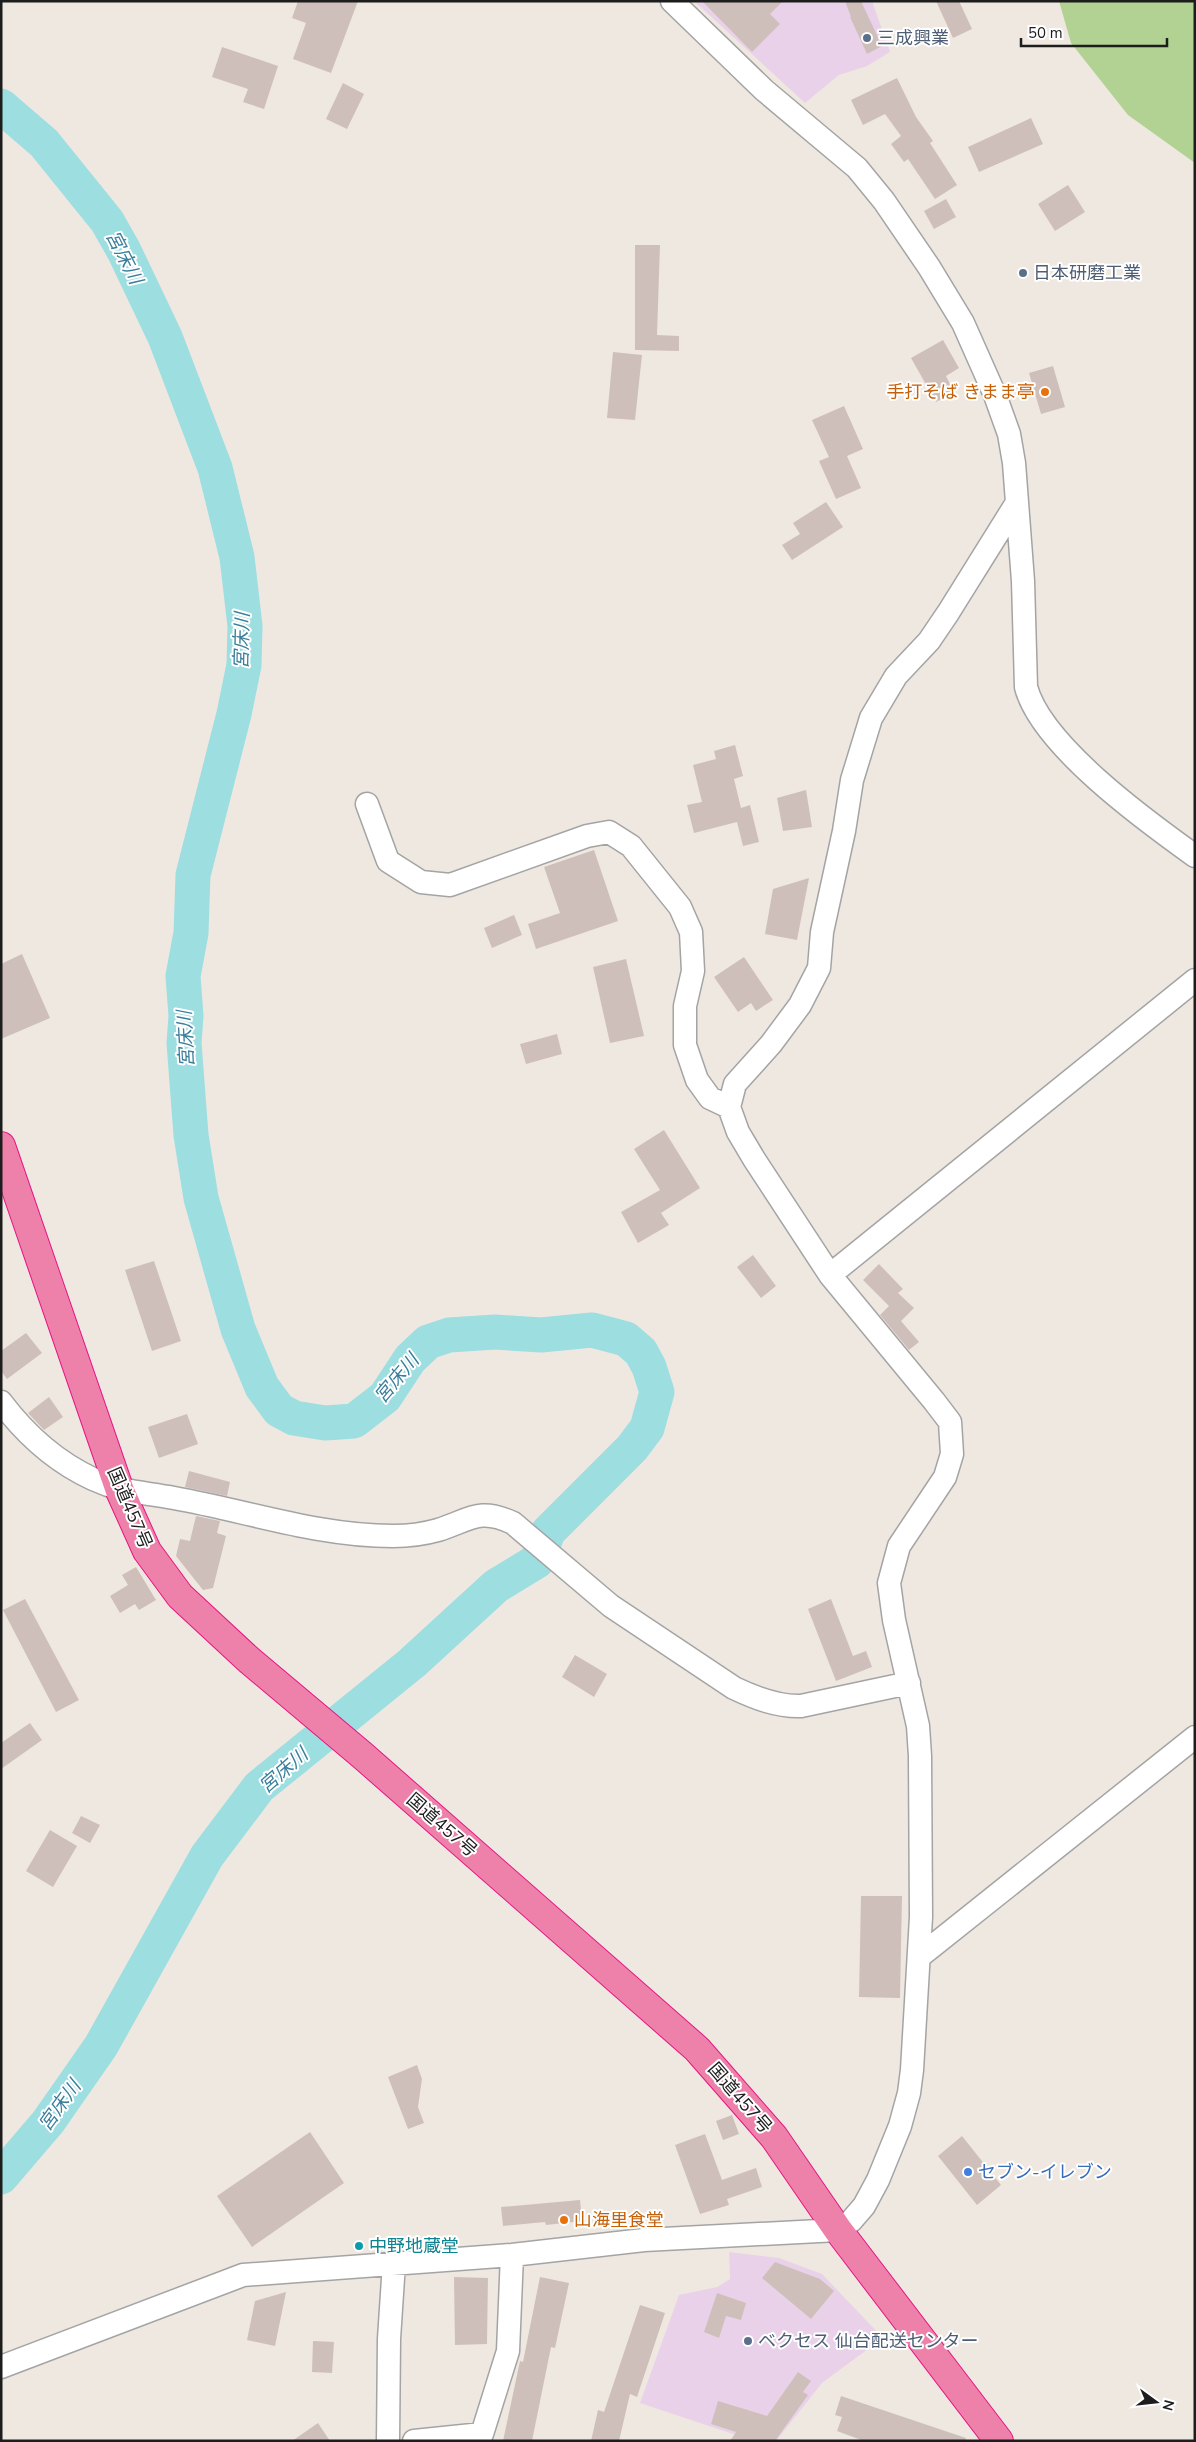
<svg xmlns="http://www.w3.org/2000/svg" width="1196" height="2442" viewBox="0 0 1196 2442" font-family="'Nunito Sans','Noto Sans JP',sans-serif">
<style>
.industrial{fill:#e9d2e9}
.forest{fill:#b1d292}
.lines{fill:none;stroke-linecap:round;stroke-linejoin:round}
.river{stroke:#9ddee1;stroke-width:35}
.building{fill:#cfbfba}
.minor-casing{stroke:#a4a4a4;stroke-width:25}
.highway-casing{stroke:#e61585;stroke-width:30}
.minor{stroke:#fff;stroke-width:22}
.highway{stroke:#ee81aa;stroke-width:28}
.service-dot{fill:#5c6f8a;stroke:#fff;stroke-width:2}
.food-dot{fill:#e8710a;stroke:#fff;stroke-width:2}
.shop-dot{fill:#3f7fe0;stroke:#fff;stroke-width:2}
.culture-dot{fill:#0f9aa8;stroke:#fff;stroke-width:2}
.labels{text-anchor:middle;stroke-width:4;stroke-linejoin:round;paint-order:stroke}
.service-label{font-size:18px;fill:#4e5e75;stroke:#fff;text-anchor:start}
.food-label{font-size:18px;fill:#c56008;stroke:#fff;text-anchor:end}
.street-label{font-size:18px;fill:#1d1d1d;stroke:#fff}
.shop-label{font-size:18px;fill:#366cbe;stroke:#fff;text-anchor:start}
.culture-label{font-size:18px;fill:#0d838f;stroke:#fff;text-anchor:start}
.water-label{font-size:19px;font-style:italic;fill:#3a7e9c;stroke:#fff}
</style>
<rect width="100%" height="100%" fill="#efe8e1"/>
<!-- industrial -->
<path class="industrial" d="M694,1H872L890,52L867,66L839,75L805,103Z
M729,2252L779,2258L822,2274L883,2338L822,2383L776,2441H754L640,2403L679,2295L717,2287L730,2279Z"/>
<!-- forest -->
<path class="forest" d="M1059,1H1195V163L1128,115L1071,43Z"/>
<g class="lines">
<!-- river -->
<path class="river" d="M1,106L44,143L107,221L124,251L165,337L215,468L237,557L245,626L244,665L234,714L193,875L191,933L183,976L186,1016L184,1043L191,1135L201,1198L238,1329L262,1387L279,1410L294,1418L325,1423L354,1421L385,1397L410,1359L428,1342L449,1335L495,1332L541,1335L592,1330L626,1339L641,1352L649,1367L657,1392L647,1428L632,1448L548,1532L537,1561L496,1586L412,1663L259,1787L207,1856L101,2046L48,2122L1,2177"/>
</g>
<!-- building -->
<path class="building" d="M298,1H358L331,73L293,59L306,23L292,18Z
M702,1H783L770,14L780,24L752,52Z
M845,1H861L882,46L867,54L850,17H851Z
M936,1H959L972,29L953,38Z
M222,47L278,66L264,109L243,102L248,89L212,77Z
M897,78L916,117L933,141L930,143L957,185L935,199L908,159L904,162L891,144L901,136L885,114L863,125L851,100Z
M343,83L364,94L347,129L326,119Z
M1031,118L1043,144L979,172L968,147Z
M1068,185L1085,212L1055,231L1038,204Z
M946,199L956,217L934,229L924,211Z
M635,245H660L657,335L679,336V351L635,350Z
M943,340L959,368L946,376L954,392L936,402L911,358Z
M613,352L642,355L635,420L607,418Z
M1053,366L1065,407L1041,414L1029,373Z
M844,406L863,449L847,456L861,488L836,499L819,461L829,457L812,420Z
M826,502L843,527L792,560L782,545L800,534L793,523Z
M735,745L743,776L734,779L741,808L750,805L759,842L743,846L737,822L694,833L687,805L702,802L693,765L716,759L714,751Z
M806,790L812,827L783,831L777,798Z
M594,850L618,921L536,949L528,924L560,913L544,867Z
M809,878L797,940L765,934L773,889Z
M514,915L522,935L492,948L484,928Z
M22,954L50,1018L1,1039V964Z
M744,957L773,1000L756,1011L751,1003L738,1012L714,977Z
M626,959L644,1036L610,1043L593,967Z
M557,1034L562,1054L526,1064L520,1044Z
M664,1130L700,1188L661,1213L669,1225L638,1243L621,1212L660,1190L634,1149Z
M753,1255L776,1286L761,1298L737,1267Z
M154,1261L181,1341L152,1351L125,1270Z
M879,1264L903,1289L898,1293L914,1308L901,1321L919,1342L909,1350L880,1315L889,1306L863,1280Z
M26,1333L42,1353L7,1379L1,1371V1351Z
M49,1397L63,1417L44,1430L28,1413Z
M187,1414L198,1444L159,1458L148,1427Z
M189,1471L230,1482L227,1496L185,1487Z
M196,1516L220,1521L217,1533L226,1536L213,1588L203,1590L176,1556L180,1539L190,1541Z
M136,1567L156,1600L139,1610L135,1604L120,1613L110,1596L128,1585L122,1575Z
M25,1599L79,1700L56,1712L3,1610Z
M831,1599L853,1656L866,1651L872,1667L836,1681L808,1609Z
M575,1655L607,1674L594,1697L562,1677Z
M30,1723L42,1740L1,1769V1743Z
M81,1816L100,1825L90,1843L72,1833Z
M50,1830L77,1846L53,1887L26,1871Z
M861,1896H902L900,1998L859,1997Z
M417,2065L422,2079L418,2107L424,2123L408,2129L388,2077Z
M732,2115L739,2134L723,2140L716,2121Z
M310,2132L344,2183L252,2247L217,2196Z
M705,2134L722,2180L756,2168L762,2187L727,2199L729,2205L700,2214L675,2145Z
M962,2136L1001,2185L977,2205L938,2156Z
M580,2200L582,2221L546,2225L545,2222L503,2226L501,2207Z
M775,2262L820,2279L834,2291L811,2319L762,2278Z
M454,2277L488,2278L487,2344L455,2345Z
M540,2277L569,2283L555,2348L551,2347L532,2441H503L520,2361L523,2362Z
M286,2292L275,2346L247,2340L255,2301Z
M717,2293L746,2303L741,2320L726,2316L719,2338L704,2332Z
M640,2305L665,2313L637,2397L630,2394L619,2441H591L598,2410L604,2412Z
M313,2341L334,2342L332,2373L312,2372Z
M798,2372L811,2381L803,2392L808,2395L775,2441H730L736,2432L711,2424L718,2401L767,2416Z
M841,2396L966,2438L965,2441H864L837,2431L842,2417L835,2415Z
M318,2423L330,2441H292Z"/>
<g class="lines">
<defs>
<path id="minor" d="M672,1L764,90L857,168L884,201L929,267L963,323L995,395L1009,434L1014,463L1023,581L1026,687C1041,745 1146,821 1195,856
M367,804L388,861L421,882L450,885L587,836L609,832L631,846L680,907L691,932L693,971L685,1006V1045L697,1080L710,1098L729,1107
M830,1275L1195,980
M1,1402C26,1435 56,1462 93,1479C123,1493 143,1492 174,1498C247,1511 318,1536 393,1536C408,1536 424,1534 438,1530C470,1520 479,1507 513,1523L611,1606L734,1688C755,1698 778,1707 801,1706L909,1683
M919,1957L1195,1737
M1,2367L243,2275L512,2255L644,2240L838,2230L851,2221L864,2206L878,2180L900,2126L909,2093L912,2070L921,1917L920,1756L918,1726L894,1620L889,1583L899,1546L945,1477L952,1454L950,1422L934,1401L830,1275L754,1159L738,1132L729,1107L735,1084L771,1044L800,1005L819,968L822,932L844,831L852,780L871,718L896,676L929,641L948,613L1016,504
M388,2441L389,2339L394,2263
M414,2441L482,2434L508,2351L512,2255"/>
<path id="highway" d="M1,1146L120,1491L147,1551L180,1596L249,1660L362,1755L697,2049L774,2137L838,2230L999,2441"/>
</defs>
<!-- minor casing -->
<use href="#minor" class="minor-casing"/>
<!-- highway casing -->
<use href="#highway" class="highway-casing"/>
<!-- minor -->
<use href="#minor" class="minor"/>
<!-- highway -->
<use href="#highway" class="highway"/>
</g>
<!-- markers -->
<g class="service-dot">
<circle cx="867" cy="38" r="5"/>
<circle cx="1023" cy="273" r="5"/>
<circle cx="748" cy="2341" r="5"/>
</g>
<g class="food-dot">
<circle cx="1045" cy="392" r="5"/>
<circle cx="564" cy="2220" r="5"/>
</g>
<circle class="shop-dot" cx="968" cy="2172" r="5"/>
<circle class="culture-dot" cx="359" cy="2246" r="5"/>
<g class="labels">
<!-- service labels -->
<g class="service-label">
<text x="877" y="44">三成興業</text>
<text x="1033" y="279">日本研磨工業</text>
<text x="758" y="2347">ベクセス 仙台配送センター</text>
</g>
<!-- food labels -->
<g class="food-label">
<text x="1035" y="398">手打そば きまま亭</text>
<text x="574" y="2226" text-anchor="start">山海里食堂</text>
</g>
<!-- street labels -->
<g class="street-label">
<text transform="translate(130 1508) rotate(67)" y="6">国道457号</text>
<text transform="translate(442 1825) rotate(41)" y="6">国道457号</text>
<text transform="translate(740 2098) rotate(49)" y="6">国道457号</text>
</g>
<!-- shop labels -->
<g class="shop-label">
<text x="978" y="2178">セブン-イレブン</text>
</g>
<!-- culture labels -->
<g class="culture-label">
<text x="369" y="2252">中野地蔵堂</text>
</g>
<!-- water labels -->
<g class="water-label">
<text transform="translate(125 257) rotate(63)" y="7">宮床川</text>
<text transform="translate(241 641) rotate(-89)" y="7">宮床川</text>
<text transform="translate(185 1039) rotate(-93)" y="7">宮床川</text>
<text transform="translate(396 1378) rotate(-50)" y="7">宮床川</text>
<text transform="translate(283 1770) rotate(-41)" y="7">宮床川</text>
<text transform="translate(59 2105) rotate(-54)" y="7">宮床川</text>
</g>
</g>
<!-- border -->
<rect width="1196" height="2442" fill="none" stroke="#1d1d1d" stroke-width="5"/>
<!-- north arrow -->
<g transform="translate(1156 2402) rotate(105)" stroke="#ffffff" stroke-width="4" paint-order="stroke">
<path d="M0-4L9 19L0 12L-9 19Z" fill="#1d1d1d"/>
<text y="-8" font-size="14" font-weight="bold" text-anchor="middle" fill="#1d1d1d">N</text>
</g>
<!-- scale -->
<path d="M1021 38v8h146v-8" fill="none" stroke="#1d1d1d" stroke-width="2.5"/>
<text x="1028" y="38" font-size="15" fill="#1d1d1d" stroke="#ffffff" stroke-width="4" paint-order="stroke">50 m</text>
</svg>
